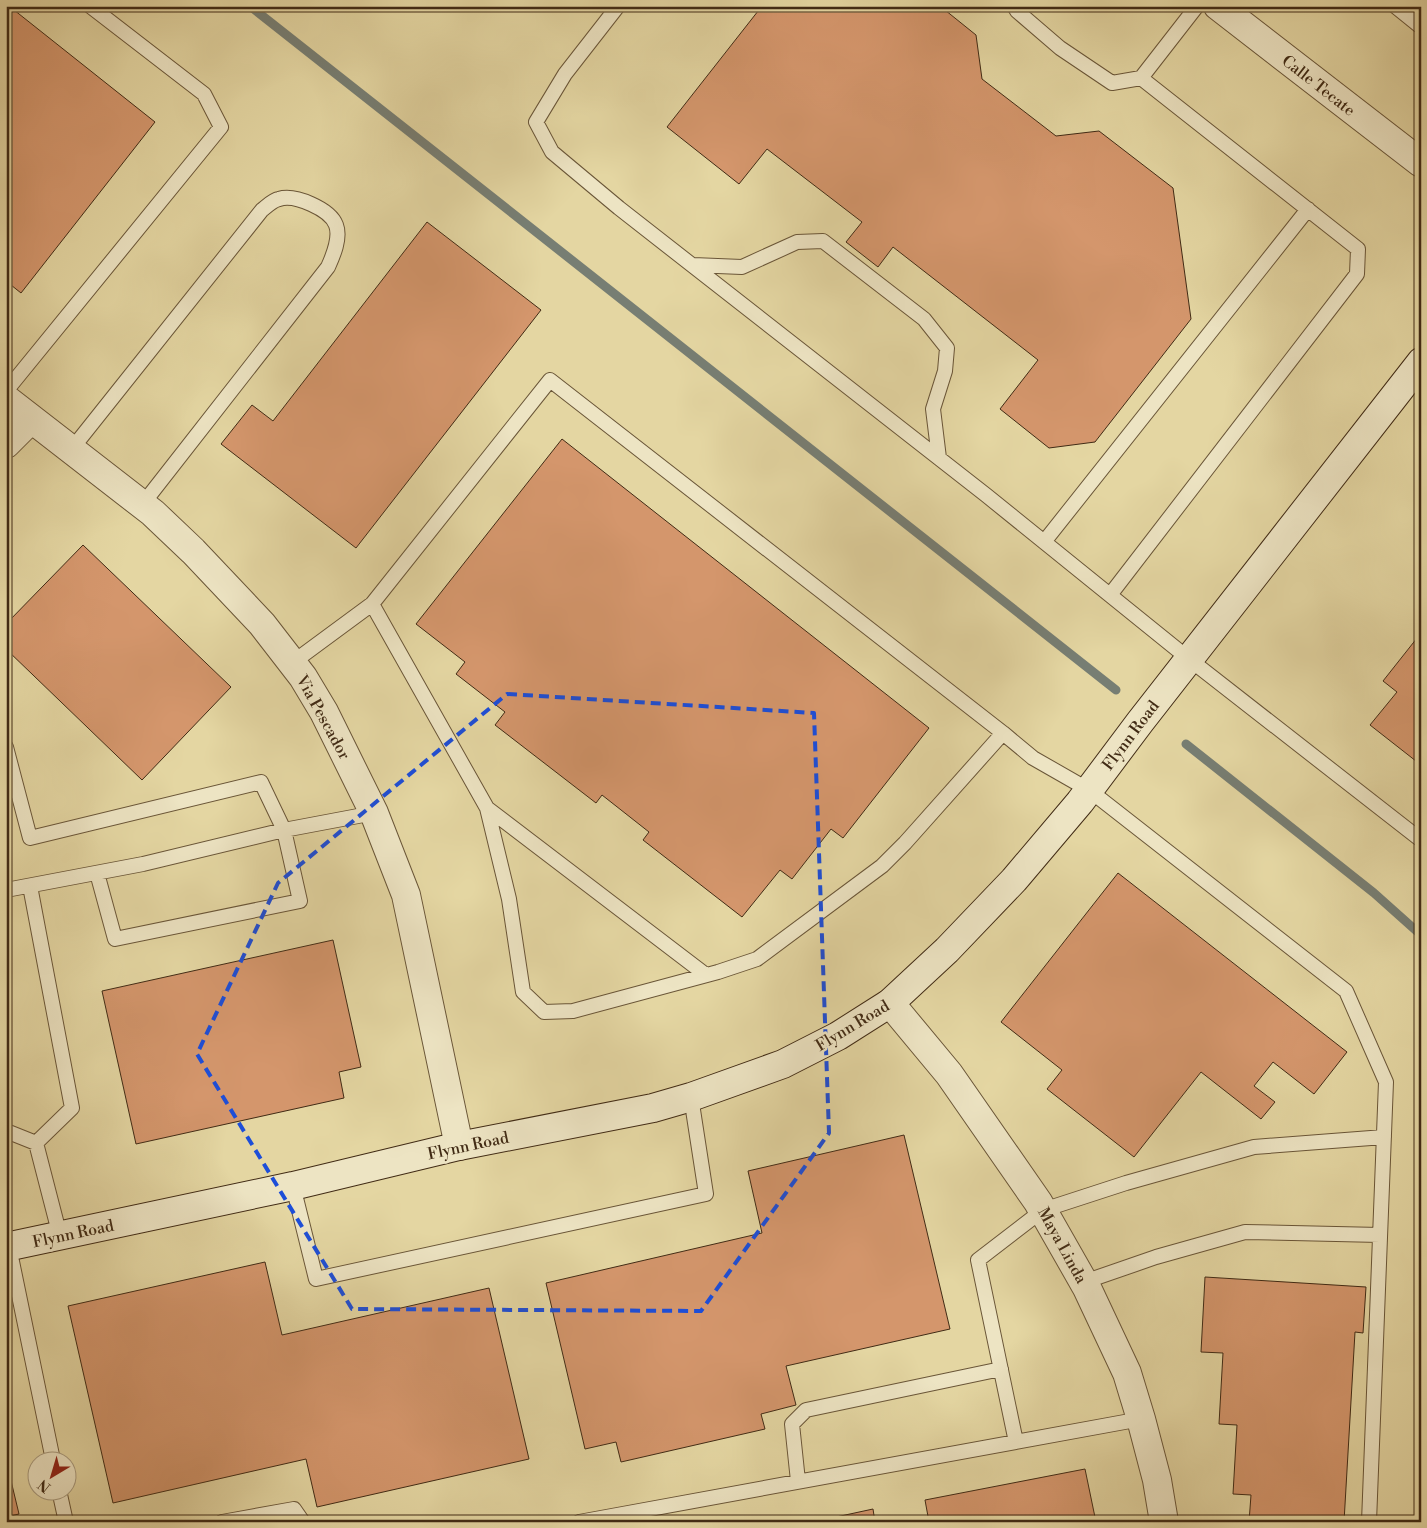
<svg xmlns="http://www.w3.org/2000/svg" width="1427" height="1528" viewBox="0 0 1427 1528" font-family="'Libre Bodoni',serif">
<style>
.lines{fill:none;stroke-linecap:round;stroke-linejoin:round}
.stream{stroke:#777e73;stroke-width:9}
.building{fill:#d4966c;stroke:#412b15}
.lane-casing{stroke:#6a5638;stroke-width:16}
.street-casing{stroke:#6a5638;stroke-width:30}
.secondary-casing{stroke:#412b15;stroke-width:30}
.lane{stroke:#ede4c3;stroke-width:14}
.street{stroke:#ede4c3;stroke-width:28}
.secondary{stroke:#ede4c3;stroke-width:28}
.marked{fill:none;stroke:#1d4ed8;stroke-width:4;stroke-dasharray:10 6;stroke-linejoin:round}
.labels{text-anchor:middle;stroke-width:5;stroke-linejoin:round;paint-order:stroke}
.street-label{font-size:16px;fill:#412b15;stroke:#ede4c3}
</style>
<rect width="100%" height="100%" fill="#e4d6a2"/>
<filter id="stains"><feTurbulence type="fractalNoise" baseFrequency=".004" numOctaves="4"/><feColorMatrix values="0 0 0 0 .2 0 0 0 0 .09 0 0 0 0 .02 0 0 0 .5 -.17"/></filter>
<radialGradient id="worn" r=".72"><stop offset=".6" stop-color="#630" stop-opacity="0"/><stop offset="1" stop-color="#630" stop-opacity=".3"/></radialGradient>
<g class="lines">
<!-- stream -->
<path class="stream" d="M250,6L1116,690
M1186,744L1374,893L1421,935"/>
</g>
<!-- building -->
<path class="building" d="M6,6H9L155,122L21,293L6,281Z
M762,6H940L976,35L982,79L1056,136L1099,131L1173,188L1191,319L1095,442L1049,448L1000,409L1038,360L893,247L878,267L846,242L862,222L767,149L739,184L667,127Z
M427,222L541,310L356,548L221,444L252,405L273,421Z
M562,439L929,728L843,838L831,829L792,879L780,870L742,917L643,840L649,832L602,795L596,803L495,725L505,712L456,674L465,662L416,624Z
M83,545L231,687L142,780L6,649V624Z
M1421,633V765L1370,725L1397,692L1383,681Z
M1118,873L1347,1052L1314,1094L1273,1062L1254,1086L1275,1102L1261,1119L1201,1072L1134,1157L1047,1089L1062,1070L1001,1022Z
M333,940L361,1067L339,1072L344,1098L136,1144L102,991Z
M904,1135L950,1329L786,1366L796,1405L761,1414L765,1429L621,1462L616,1442L585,1449L546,1283L762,1233L748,1171Z
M265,1262L282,1335L489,1288L529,1459L317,1507L306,1459L113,1503L68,1306Z
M1205,1277L1366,1287L1363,1333L1355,1332L1344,1522H1249L1251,1495L1233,1494L1237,1425L1219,1424L1223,1353L1201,1352Z
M6,1460L19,1514L6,1517Z
M1085,1469L1096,1522H929L925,1500Z
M873,1509L875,1522H813Z"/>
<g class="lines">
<defs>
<path id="lane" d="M618,6L565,74L536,122L552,152L619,208L986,495L1189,659L1421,840
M1014,6L1017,11L1060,48L1112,83L1141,78L1358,249L1357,274L1110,595
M1395,6L1421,27
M1141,78L1197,6
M693,265L742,267L797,242L823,241L924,319L947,348L945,371L933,409L939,458
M6,391L221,127L204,94L90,6
M71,450L262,210C267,206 273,200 279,199C295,194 330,209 336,225C341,238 333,256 328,267L142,505
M1044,542L1308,209
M292,663L372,604
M1003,733L905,843L882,866L757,959L718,972L573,1011L544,1012L523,992L509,899L487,808L372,604L550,380L1003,733L1033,758L1089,790L1346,991L1386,1082L1369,1522
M6,747L30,838L261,782L284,830L143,864L6,890
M487,808L706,975
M97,873L115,939L300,901L284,830L374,813
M30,886L72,1108L36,1143L60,1236
M6,1131L36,1143
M293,1186L316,1279L706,1194L691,1097
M9,1247L53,1460
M1084,1282L1156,1257L1245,1232L1380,1235
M1016,1442L978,1260L1043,1210L1126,1183L1254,1147L1384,1137
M798,1481L792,1424L806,1410L1001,1369
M59,1490L66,1522
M222,1522L294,1509L303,1522
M579,1522L1141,1419"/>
<path id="street" d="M1218,6L1421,163
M6,399L153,513L193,551L262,624L303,677L324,712L374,813L406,895L459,1146
M6,444L31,419
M890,1003L949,1074L1038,1202L1087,1288L1127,1373L1141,1419L1157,1480L1164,1522"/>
<path id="secondary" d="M6,1247L293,1186L459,1146L653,1108L691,1097L783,1064L838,1036L890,1003L947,950L1014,880L1080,802L1140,722L1421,362"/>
</defs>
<!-- lane casing -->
<use href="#lane" class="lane-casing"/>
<!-- street casing -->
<use href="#street" class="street-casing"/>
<!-- secondary casing -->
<use href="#secondary" class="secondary-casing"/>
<!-- lane -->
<use href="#lane" class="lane"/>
<!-- street -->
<use href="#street" class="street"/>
<!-- secondary -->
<use href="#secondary" class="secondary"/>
</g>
<!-- marked area -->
<path class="marked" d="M507,694L814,713L829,1133L701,1311L352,1309L197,1054L278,883Z"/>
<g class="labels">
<!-- street labels -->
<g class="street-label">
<text transform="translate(1319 85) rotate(38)" y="6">Calle Tecate</text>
<text transform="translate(324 717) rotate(61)" y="6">Via Pescador</text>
<text transform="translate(1130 735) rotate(-53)" y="6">Flynn Road</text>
<text transform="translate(852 1025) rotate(-31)" y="6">Flynn Road</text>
<text transform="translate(468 1145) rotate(-12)" y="6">Flynn Road</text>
<text transform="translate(73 1233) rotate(-12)" y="6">Flynn Road</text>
<text transform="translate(1063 1245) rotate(61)" y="6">Maya Linda</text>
</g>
</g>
<!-- margin -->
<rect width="1427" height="1528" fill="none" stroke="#e4d6a2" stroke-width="25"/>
<rect x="8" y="8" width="1412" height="1513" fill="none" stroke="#412b15" stroke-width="2.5"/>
<rect x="12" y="12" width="1402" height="1503" fill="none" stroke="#412b15"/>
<!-- north arrow -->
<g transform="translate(52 1476) rotate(218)"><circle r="24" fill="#ede4c3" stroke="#a89a7d"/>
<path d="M0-4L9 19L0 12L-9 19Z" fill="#8f2418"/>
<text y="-8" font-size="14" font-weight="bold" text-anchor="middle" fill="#412b15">N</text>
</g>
<rect width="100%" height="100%" filter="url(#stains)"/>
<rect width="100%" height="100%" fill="url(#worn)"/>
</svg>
